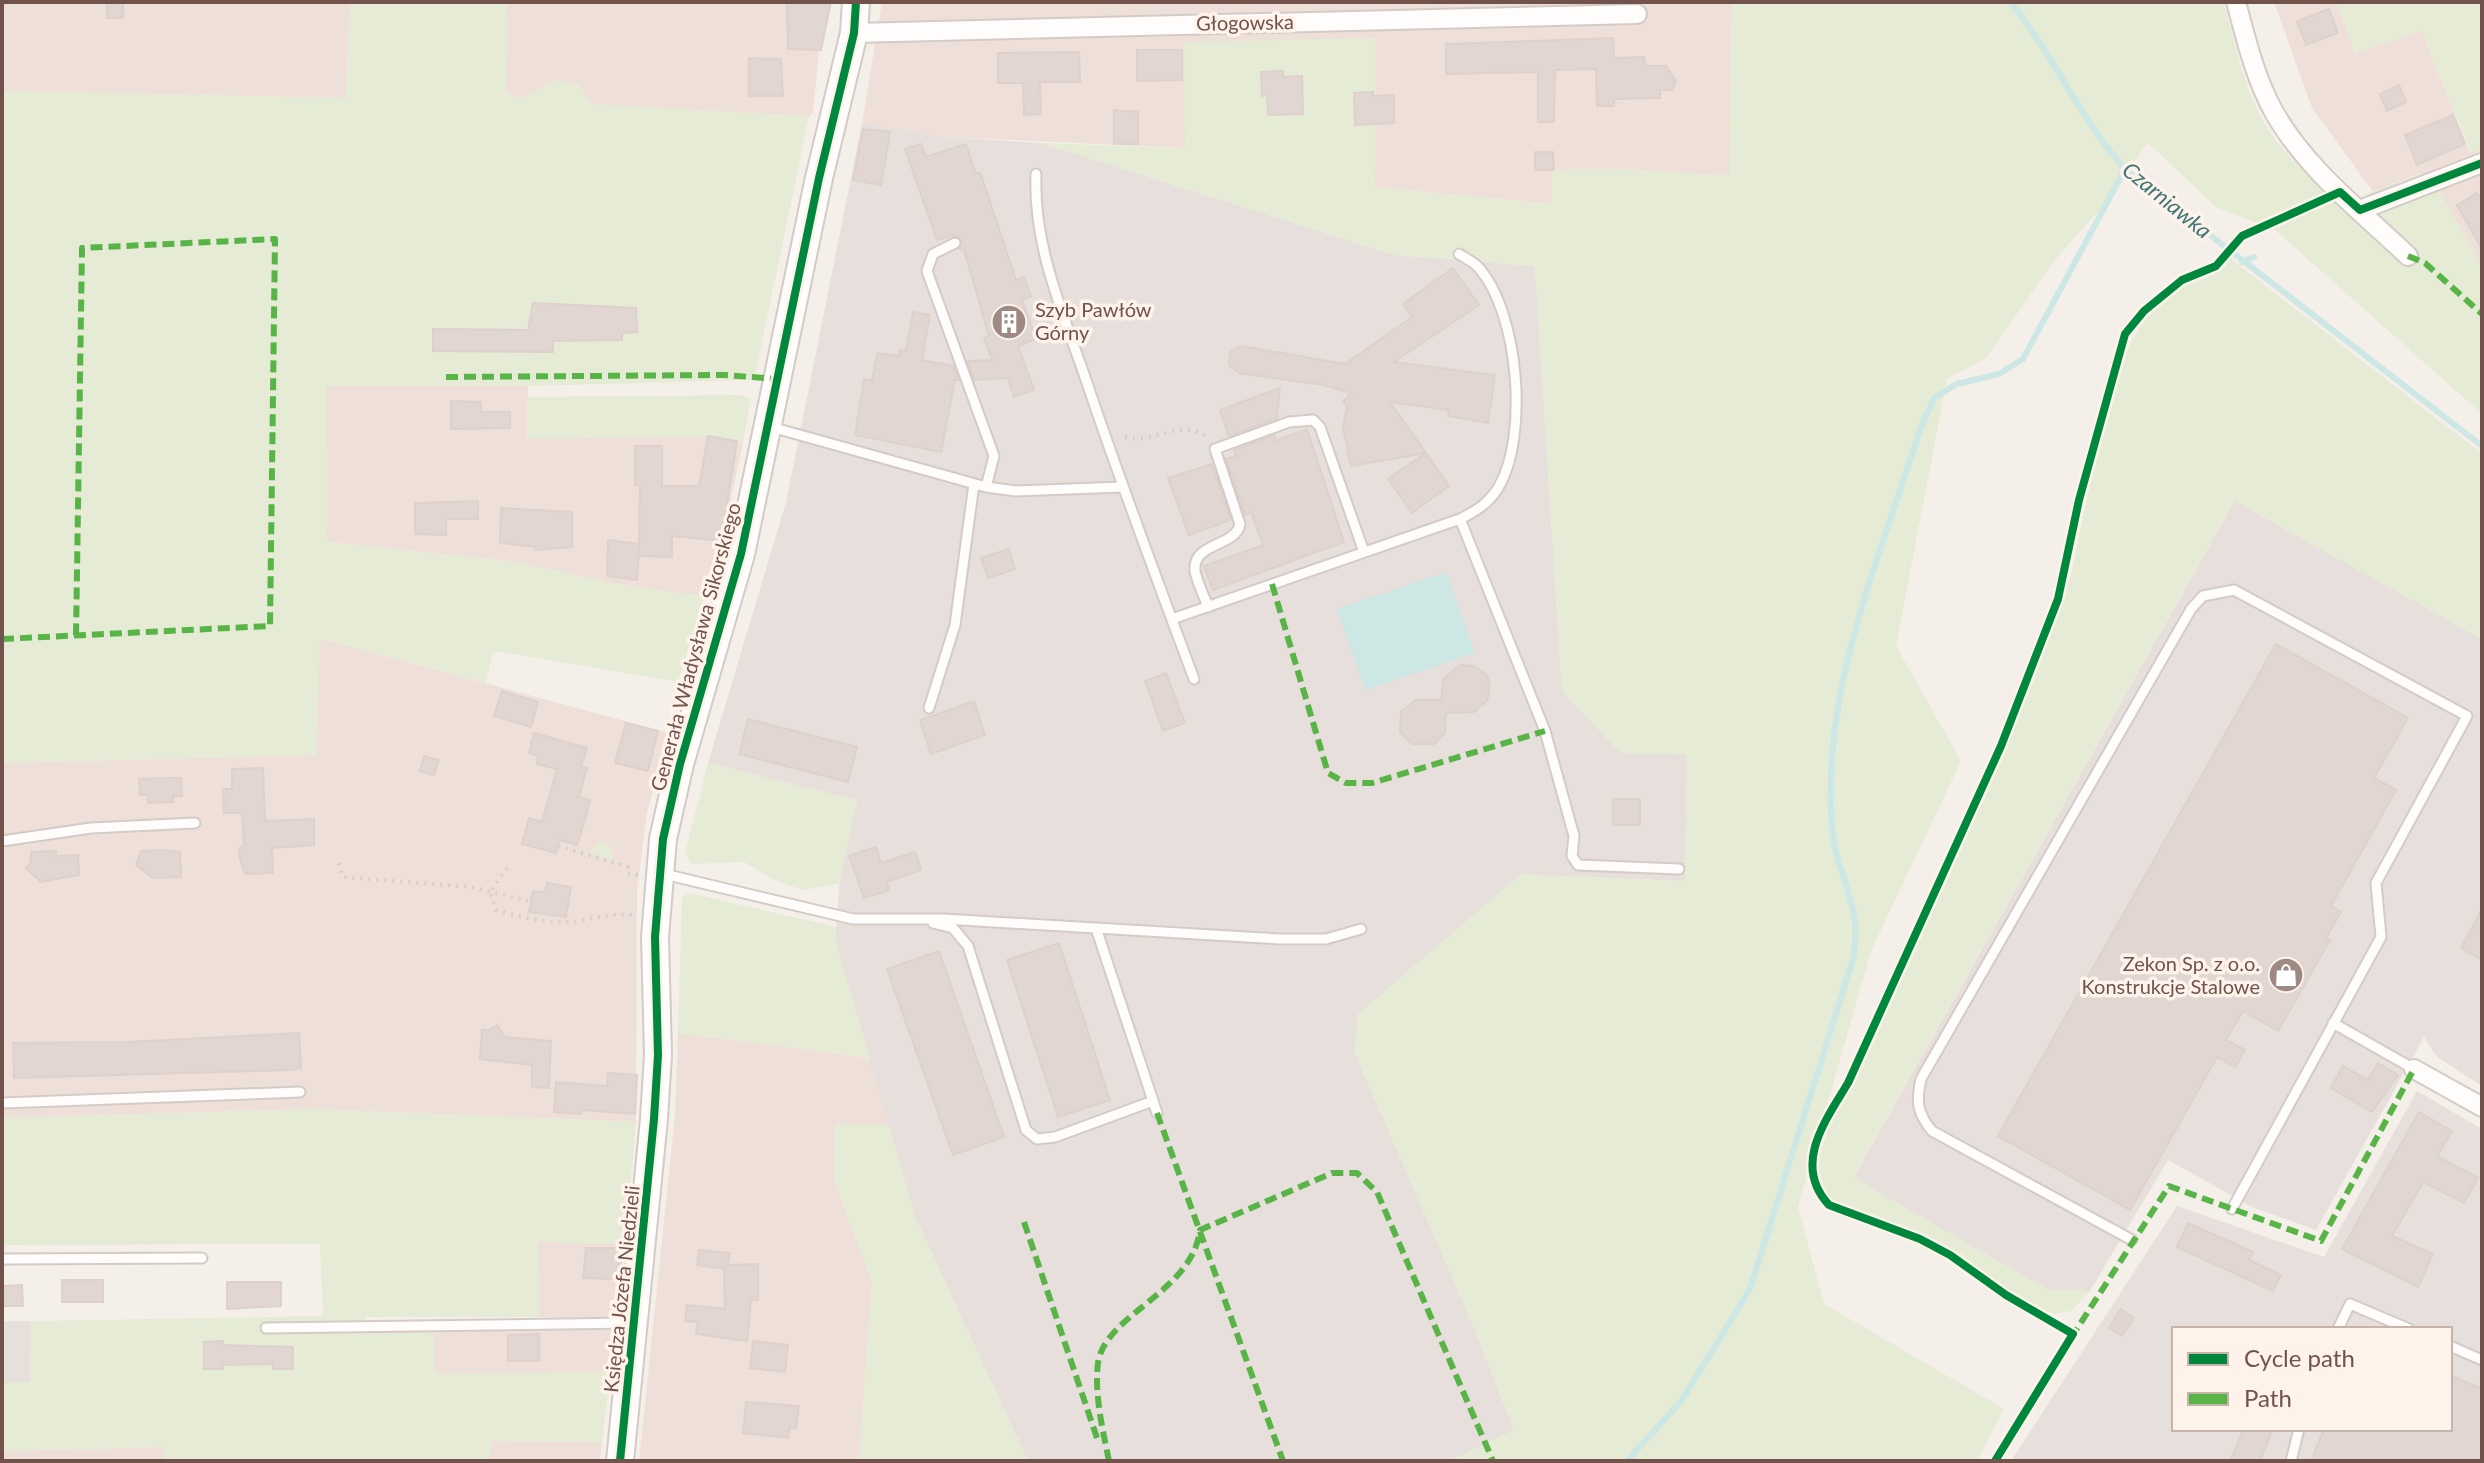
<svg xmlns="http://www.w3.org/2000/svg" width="2484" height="1463" viewBox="0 0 2484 1463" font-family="Lato,sans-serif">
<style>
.residential{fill:#eee0d8}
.industrial{fill:#e7dfdb;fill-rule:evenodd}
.green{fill:#e5ebd5}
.water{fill:#cce7e4}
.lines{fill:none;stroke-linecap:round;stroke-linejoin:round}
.stream{stroke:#cce7e4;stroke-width:6}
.building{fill:#e1d6d2;stroke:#ded1cc;stroke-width:2}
.lane-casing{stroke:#d4cbc7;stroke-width:13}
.street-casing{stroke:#d4cbc7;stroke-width:22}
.secondary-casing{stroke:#d4cac6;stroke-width:30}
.path{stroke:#d7cdcb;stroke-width:4;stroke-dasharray:2 6;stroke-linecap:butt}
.lane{stroke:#fefdfc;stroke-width:9}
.street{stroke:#fefdfc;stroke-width:18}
.secondary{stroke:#fefdfc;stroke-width:26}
.quiet{stroke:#59b447;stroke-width:6;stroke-dasharray:12 6;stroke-linecap:butt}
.cycleway-casing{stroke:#fef3eb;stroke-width:13}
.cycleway{stroke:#00873e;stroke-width:8}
.labels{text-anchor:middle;stroke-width:7;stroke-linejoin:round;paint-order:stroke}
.street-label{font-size:20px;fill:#71534c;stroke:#fef3eb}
.poi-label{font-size:20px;fill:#71534c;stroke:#fef3eb;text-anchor:start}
.water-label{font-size:22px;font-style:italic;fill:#417676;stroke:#fef3eb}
</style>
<rect width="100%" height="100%" fill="#f5efea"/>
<!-- residential -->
<path class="residential" d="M2,2H350L346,98L2,91Z
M507,2H830L819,50L813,113L809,116L528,103L506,92Z
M882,2H1732L1730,176L1626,169L1552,170V204L1375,187V38L1186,148L946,137L862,123Z
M2274,2H2337L2355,54L2421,29L2470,153L2482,149V266L2429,175L2423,177L2420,173L2374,193L2312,108Z
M326,386H528L527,438L708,436L743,442L710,598L611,583L516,562L327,542Z
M319,638L669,733L647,812L637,890L636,1122L313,1109L2,1118V763L315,755Z
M678,1033L870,1058L889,1125H835L834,1180L872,1282L859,1461H639L675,1115Z
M538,1242L625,1244L616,1318L539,1317Z
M614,1329L610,1372L434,1374L433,1332Z
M491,1441L602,1442L600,1461H490Z
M164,1447V1461H2V1451Z"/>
<!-- industrial -->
<path class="industrial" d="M862,123L946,137L1041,143L1395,255L1535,266L1562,691L1621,753L1687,754L1685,881L1521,875L1477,1335L1514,1430L1451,1461H1028L915,1217L835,940L841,863L857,801L708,763L786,502Z
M2235,500L2482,639V1086L2436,1056L2424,1037L2316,1230L2252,1207L2168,1160L2090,1291L2048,1290L1853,1178Z
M2417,1091L2482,1129V1461H2011L2177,1206L2324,1257ZM2174,1329H2450V1429H2174Z
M2,1321H31L30,1383H2Z"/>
<!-- green -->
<path class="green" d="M350,2H507L506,92L519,99L555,80L579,85L591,104L809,116L754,380L528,386H326L327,542L516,562L611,583L704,596L678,682L497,651L492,655L486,683L320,638L316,755L2,763V91L346,98Z
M1732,2H2223C2235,41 2243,85 2263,121C2282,154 2312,179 2339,205L2420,173L2423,177L2429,175L2482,266V414L2275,230L2216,207L2148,143L2101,208L2055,260L1986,358L1947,379L1896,646L1961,761L1871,951L1798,1207L1824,1304L2004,1409L1977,1461H1451L1514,1430L1477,1335L1354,1052L1358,1014L1521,874L1685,881L1687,755L1621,753L1562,691L1535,266L1395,255L1041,143L1185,148L1184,42L1376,38L1375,187L1551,204L1552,170L1626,169L1729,176Z
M2337,2H2482V149L2471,153L2421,30L2355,54Z
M2231,259L2482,454V639L2234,501L1853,1177L2048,1290L2090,1291L2071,1311L2054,1314L2036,1308L1920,1235L1832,1204L1817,1184L1814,1162L1823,1133L1852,1083L1992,776L2071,576L2091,478L2120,363L2147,314L2186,284L2211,274Z
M739,395L751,398L743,442L708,436L527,439L528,397Z
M708,763L857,800L839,884L803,890L774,880L744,862L692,864L685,853Z
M599,842L612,846L613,861L589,852Z
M689,893L836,927L835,940L870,1058L678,1033L682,897Z
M313,1109L636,1122L625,1244L538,1242L539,1317H366L367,1333L433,1332L435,1374L610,1372L602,1442L491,1441L490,1461H164L163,1447L2,1451V1383L30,1382L31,1321L323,1316L320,1244L2,1245V1118Z
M835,1124L889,1125L915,1217L1028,1461H859L872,1283L834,1179Z"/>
<!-- water -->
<path class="water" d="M1446,572L1475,653L1365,690L1337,609Z"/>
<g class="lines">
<!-- stream -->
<path class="stream" d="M2010,2C2054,55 2079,118 2125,169L2482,446
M2242,262L2254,257
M1627,1461L1682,1400L1750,1289L1853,959C1862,909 1845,892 1835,847C1831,826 1830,801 1831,779C1834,660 1884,543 1920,430L1934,398L1957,384L1999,374L2023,359L2125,169"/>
</g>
<!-- building -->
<path class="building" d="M107,2H123V18H107Z
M787,2H831L821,50L788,49Z
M2329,9L2338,33L2306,45L2297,21Z
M1613,38L1614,58L1644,57L1645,66H1666L1676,81L1672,90H1660V98L1614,99V106H1597L1596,69L1555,70L1554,122H1538V72L1446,74V44Z
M1137,50H1182V80L1137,81Z
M1079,52L1080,82H1040L1041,114L1024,115L1023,83H998V53Z
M749,58L781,59L783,96H749Z
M1283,71V77L1302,76L1303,114L1268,115L1267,95L1262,96L1261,72Z
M2399,85L2406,102L2387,111L2380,94Z
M1373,92V96L1394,95V123L1355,125L1354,93Z
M1114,110L1138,112V144H1114Z
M2453,115L2465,144L2417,165L2405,135Z
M863,129L890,132L881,185L853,180Z
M921,144L926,157L966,144L976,174L980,172L1016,280L1024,277L1031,296L1022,300L1036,339L1018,346L1034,390L1014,397L1008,378L974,380L968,361L992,360L984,338L989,336L964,250L959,249L961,239L954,235L937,240L905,149Z
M1535,152H1553L1554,170H1535Z
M2477,193L2482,203V249L2457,205Z
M1453,268L1479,305L1394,362L1495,375L1488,423L1448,416L1449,410L1390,402L1426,453L1351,466L1343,428L1347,406L1343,402L1351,393L1323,385L1239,373L1229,365L1230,352L1241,346L1345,364L1412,317L1403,304Z
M533,303L636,308L637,332L622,333V340L553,341V352L433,351V329L528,330Z
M913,312L930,315L922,360L953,366L959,380H955L941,452L855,435L864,379L872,381L877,353L899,356L900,350L906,351Z
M1280,388L1277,418L1229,436L1220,410Z
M451,401L481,402V412H510V428L451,429Z
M1307,429L1344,542L1213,590L1204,566L1263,545L1251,512L1245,515L1226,459L1236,456L1234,450L1275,435V441Z
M708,436L737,441L721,541L672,536V557L639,556V547L637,580L607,576L608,540L639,544L640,485H635V446H662V486H699Z
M1426,453L1449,486L1412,513L1388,479Z
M1212,464L1231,520L1189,535L1168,478Z
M478,501V519H446V535L415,534V503Z
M501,508L572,512V547L536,550V547L500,543Z
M1009,549L1015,569L988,578L981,558Z
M2276,644L2408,718L2374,778L2396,790L2331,906L2341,912L2326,938L2330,940L2278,1031L2243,1011L2226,1040L2245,1050L2240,1059L2235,1067L2217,1057L2130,1210L1998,1136Z
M1460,665L1475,666L1487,675L1490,686L1487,701L1474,712L1446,713L1445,733L1434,744H1412L1400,732L1401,711L1416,700H1441L1443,679Z
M1166,673L1185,723L1163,731L1145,681Z
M502,691L538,702L531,727L494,716Z
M974,701L985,735L931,754L920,720Z
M748,719L857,747L848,782L739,754Z
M626,723L658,731L648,771L615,763Z
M534,733L587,748L581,767L587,768L579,797L590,800L585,820L577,845L559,840L556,853L522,844L529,818L542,822L557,769L537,764L538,756L529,753Z
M424,756L439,760L434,775L420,771Z
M263,768L265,821L314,819V845L272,848L273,873L245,874L240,859L239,849L244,844L242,813H224L223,789H232V769Z
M169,778H181L182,796H173V802L148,803V795H140L139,779Z
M1613,799H1640V825H1613Z
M876,847L881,863L915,852L921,870L887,882L889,890L864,898L849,856Z
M160,850L180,852L181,877L153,878L136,865L141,851Z
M56,851V856L78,855L79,875L41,882L26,868L31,862V852Z
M547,883L571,887L566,917L529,912L533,891L545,892Z
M2482,909V960L2461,948Z
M1059,943L1110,1100L1058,1117L1007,960Z
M939,951L1004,1137L953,1155L887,969Z
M497,1025L505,1037L551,1041L549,1088L532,1087V1065L480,1059L482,1030H490Z
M299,1033L301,1068L290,1070L14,1078L13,1043L129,1042Z
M2378,1063L2398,1075L2372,1112L2331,1088L2343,1066L2368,1080Z
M608,1073L637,1075L635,1114L581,1110V1114L554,1112L556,1082L607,1086Z
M2419,1112L2452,1131L2437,1156L2478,1178L2464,1203L2423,1182L2392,1236L2433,1254L2418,1287L2342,1249Z
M2188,1223L2253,1252L2249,1260L2281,1275L2273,1291L2177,1247Z
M586,1248H622L619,1279L583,1278Z
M699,1250L730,1253L728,1265L758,1264V1300H751L747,1341L696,1334L698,1322L685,1321L687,1305L725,1309L724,1269L697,1265Z
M62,1280H103V1302H62Z
M227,1282H281V1306L227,1309Z
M22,1285L23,1306H2V1286Z
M2121,1309L2134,1318L2122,1336L2109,1328Z
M539,1334V1361H508V1335Z
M223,1341V1345L293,1347V1369H273V1364L223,1365V1369H204V1342Z
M753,1341L788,1345L785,1372L750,1368Z
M2450,1375L2482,1389V1461H2311L2324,1429H2450Z
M746,1402L799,1406L796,1428L790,1427L788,1438L743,1433Z
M2244,1429H2273L2260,1461H2230Z"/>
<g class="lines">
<defs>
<path id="lane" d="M1036,174C1033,246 1063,313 1086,380C1120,481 1157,580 1194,679
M955,243L933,254L927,271L994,456L986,487
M771,427L986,487L1016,491L1122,487
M1460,519L1545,731L1574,836L1572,856L1578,865L1679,869
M1208,607C1204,596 1197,582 1195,571C1192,542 1236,547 1240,524L1215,449L1289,422L1313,420L1320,427L1364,552
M1172,619L1460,519C1476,511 1488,504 1498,488C1529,437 1519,314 1479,268C1474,262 1465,258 1459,254
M929,708L955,625L974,484
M2,841L91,828L195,823
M664,874L853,919H944L1279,939H1326L1361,929
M933,923L953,928L968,946L1026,1130L1037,1139L1055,1137L1153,1101
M1096,928L1157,1113
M2333,1023L2414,1069
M2,1103L300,1092
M2132,1240L1932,1131C1917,1113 1916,1101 1921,1079L2191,609L2203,596L2234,590L2467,716L2376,883L2381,937L2232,1209
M2,1259L202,1258
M266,1328L632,1323
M2338,1329L2350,1304L2409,1329
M2450,1346L2482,1360
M2291,1461L2299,1429"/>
<path id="street" d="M2236,2C2246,39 2255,78 2274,112C2306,169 2361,211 2408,256
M854,33L1637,14
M2360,210L2482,163
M2414,1069L2482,1107"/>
<path id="secondary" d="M620,1461L654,1119L658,1055L655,937L663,839L680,764L741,554L819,178L854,33L856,2"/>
</defs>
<!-- lane casing -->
<use href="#lane" class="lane-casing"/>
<!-- street casing -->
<use href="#street" class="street-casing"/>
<!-- secondary casing -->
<use href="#secondary" class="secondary-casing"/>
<!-- path -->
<path class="path" d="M1125,437C1153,445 1181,417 1207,437
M558,846L628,867L627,873L639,875
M339,863L343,877L472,887L528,901
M507,868L490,892L496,910C521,917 552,925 578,921C599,917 613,913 634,915"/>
<!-- lane -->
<use href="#lane" class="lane"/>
<!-- street -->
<use href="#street" class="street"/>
<!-- secondary -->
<use href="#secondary" class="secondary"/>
<!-- quiet -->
<path class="quiet" d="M2408,256L2425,263L2482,314
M446,377L724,375L778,379
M1272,584L1328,773L1346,783H1372L1545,731
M2,639L270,626L275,239L82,248L76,636
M1157,1113L1283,1461
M1024,1222L1097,1438
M2071,1338L2169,1186L2321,1241L2414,1069
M1109,1461C1103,1431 1094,1394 1098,1363C1105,1314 1192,1293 1200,1230L1332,1173H1357L1377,1192L1493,1461"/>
<defs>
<path id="cycleway" d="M620,1461L654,1119L658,1055L655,937L663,839L680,764L741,554L819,178L854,33L856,2
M1995,1461L2073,1334L2006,1295L1950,1255L1920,1239L1829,1205C1792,1165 1825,1121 1848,1083L2001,746L2058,599L2079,500L2125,334L2144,311L2182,280L2216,266L2242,236L2340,192L2360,210L2482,163"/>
</defs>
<!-- cycleway casing -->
<use href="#cycleway" class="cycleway-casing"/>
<!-- cycleway -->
<use href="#cycleway" class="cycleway"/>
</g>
<!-- icons -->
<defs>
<symbol id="building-disc" viewBox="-11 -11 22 22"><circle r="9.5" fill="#9f8a83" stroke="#fef3eb"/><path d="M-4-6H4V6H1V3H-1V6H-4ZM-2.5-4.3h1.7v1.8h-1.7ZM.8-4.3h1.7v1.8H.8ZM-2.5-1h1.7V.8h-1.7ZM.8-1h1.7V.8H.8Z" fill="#fff"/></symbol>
<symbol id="shop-disc" viewBox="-11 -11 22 22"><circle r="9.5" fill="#9f8a83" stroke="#fef3eb"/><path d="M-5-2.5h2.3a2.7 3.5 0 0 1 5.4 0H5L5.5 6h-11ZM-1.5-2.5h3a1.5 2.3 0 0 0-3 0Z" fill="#fff"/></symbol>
</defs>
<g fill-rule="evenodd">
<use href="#building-disc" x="989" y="302" width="40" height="40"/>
<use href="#shop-disc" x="2266" y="955" width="40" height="40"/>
</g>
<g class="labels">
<!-- street labels -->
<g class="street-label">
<text transform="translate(1245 23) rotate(-1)" y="7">Głogowska</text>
<text transform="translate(696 647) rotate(-75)" y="7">Generała Władysława Sikorskiego</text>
<text transform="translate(622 1289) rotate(-84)" y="7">Księdza Józefa Niedzieli</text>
</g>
<!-- poi labels -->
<g class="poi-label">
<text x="1035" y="317">Szyb Pawłów<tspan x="1035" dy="23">Górny</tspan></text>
<text x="2260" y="971" text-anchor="end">Zekon Sp. z o.o.<tspan x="2260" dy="23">Konstrukcje Stalowe</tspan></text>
</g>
<!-- water labels -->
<g class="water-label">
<text transform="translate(2167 200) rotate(39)" y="8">Czarniawka</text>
</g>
</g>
<!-- border -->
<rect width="2484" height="1463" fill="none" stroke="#71534c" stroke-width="8"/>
<!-- legend -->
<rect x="2172" y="1327" width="280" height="104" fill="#fef3eb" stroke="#c6b3ab" stroke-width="2"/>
<rect x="2188" y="1353" width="40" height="12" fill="#00873e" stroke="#c6b3ab" stroke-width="2"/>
<text x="2244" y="1367" font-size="24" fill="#71534c">Cycle path</text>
<rect x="2188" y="1393" width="40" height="12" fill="#59b447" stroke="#c6b3ab" stroke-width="2"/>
<text x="2244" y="1407" font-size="24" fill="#71534c">Path</text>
</svg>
